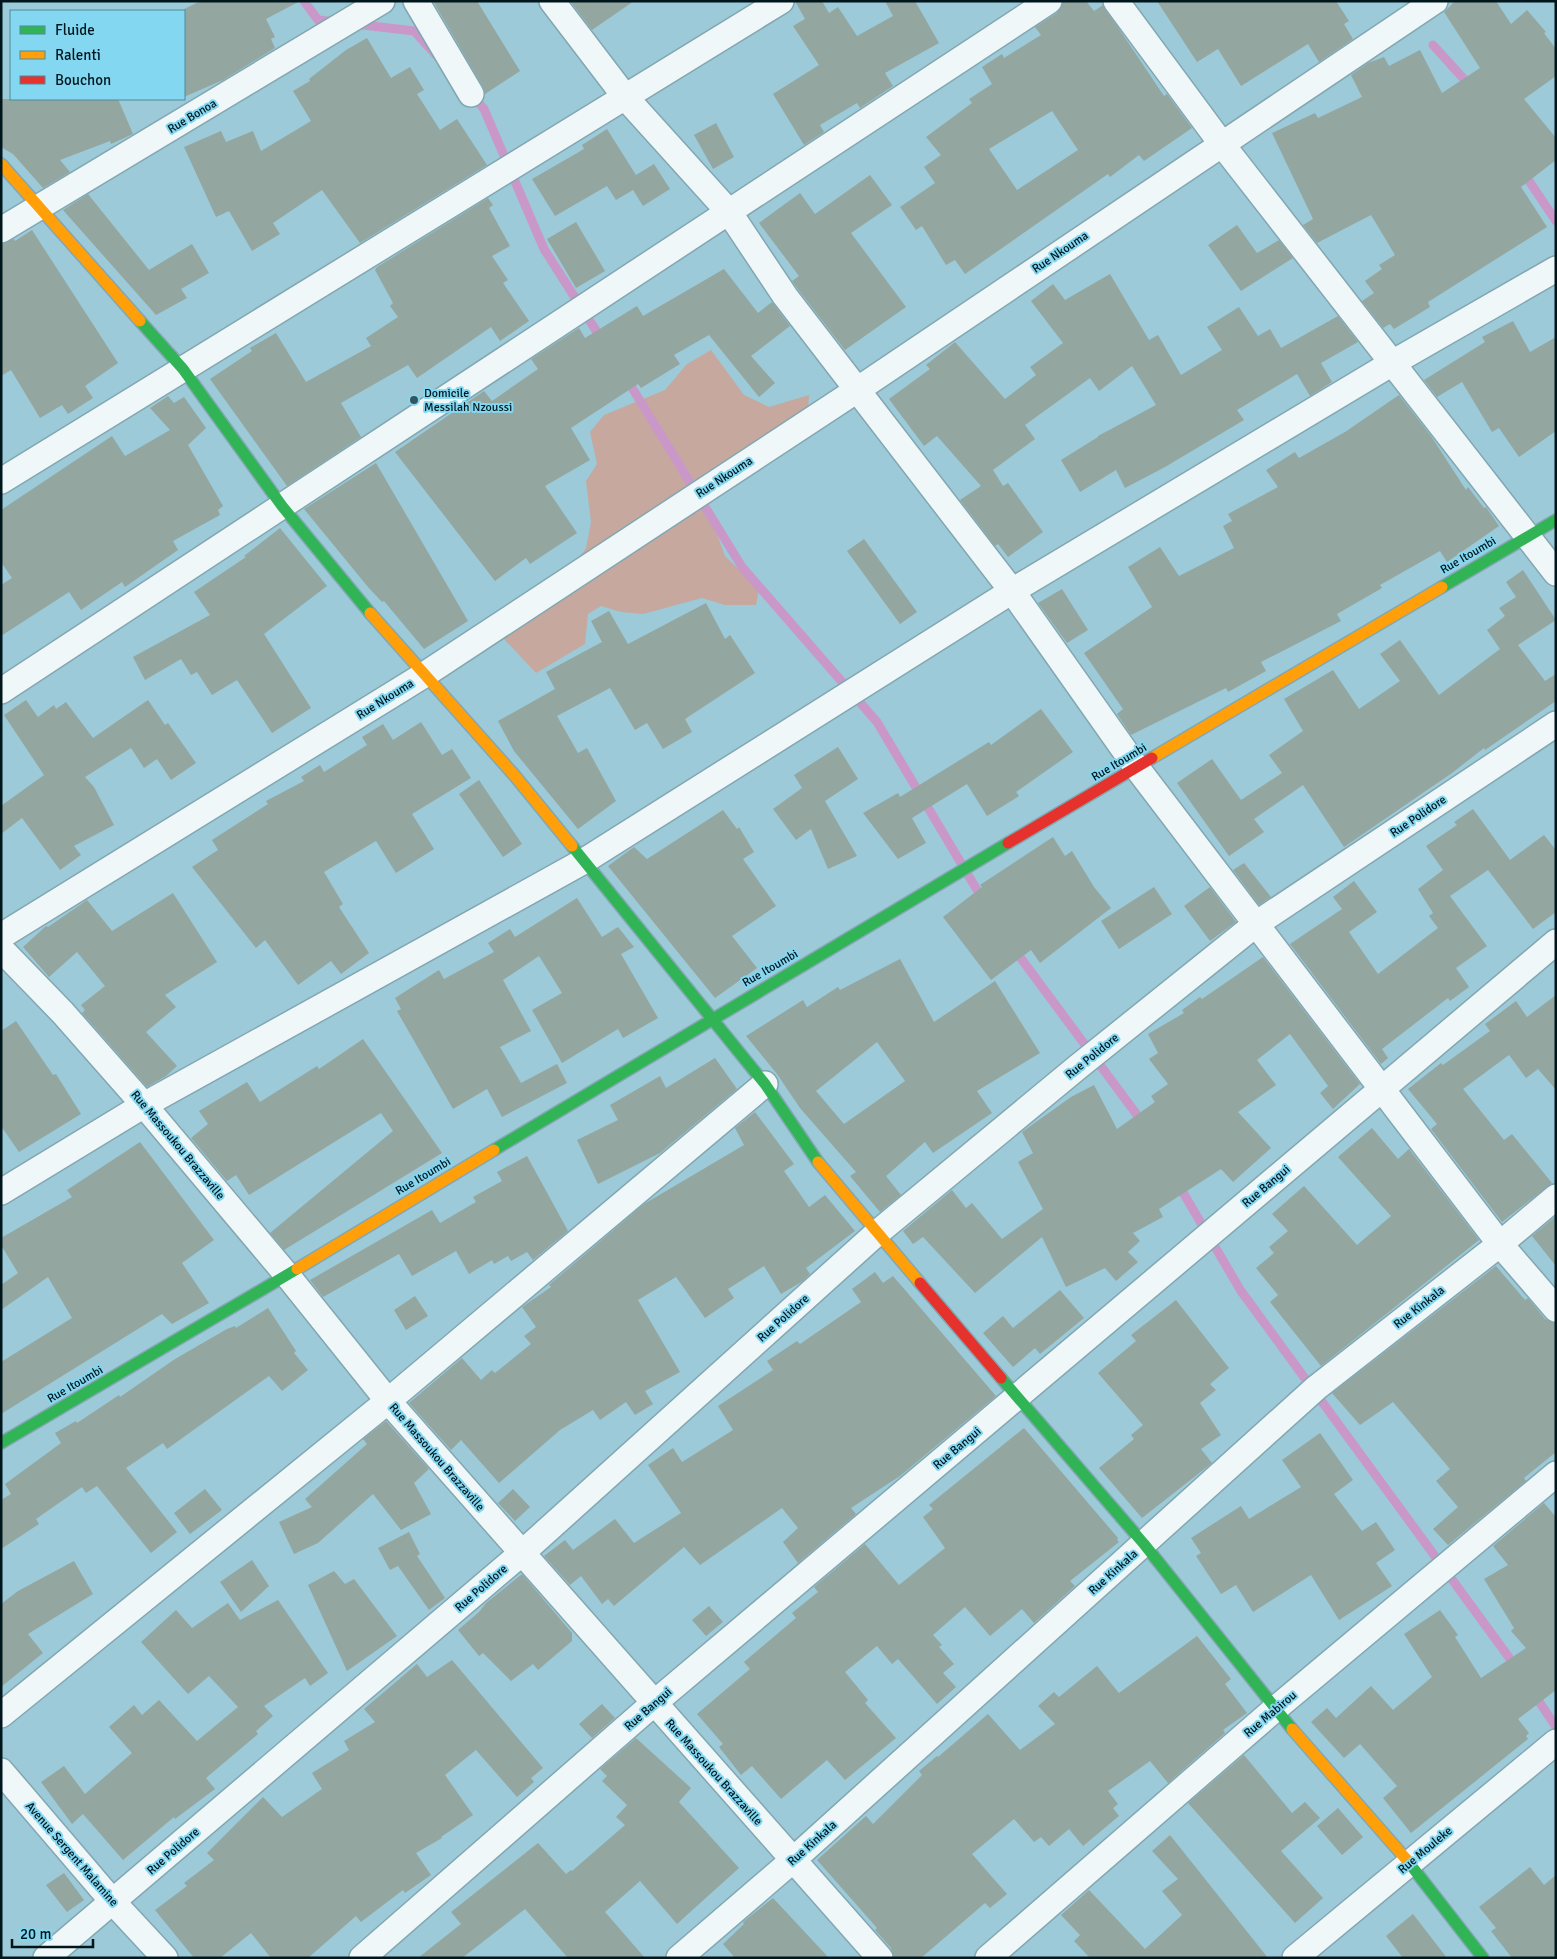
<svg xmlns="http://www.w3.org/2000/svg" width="1557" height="1959" viewBox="0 0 1557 1959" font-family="Signika,sans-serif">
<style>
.green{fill:#c6a89e}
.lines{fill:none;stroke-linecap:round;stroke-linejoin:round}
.stream{stroke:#c998c9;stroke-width:9}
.building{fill:#94a6a0;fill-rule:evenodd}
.street-casing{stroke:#82a7b2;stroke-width:28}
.fast-casing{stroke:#82a7b2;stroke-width:14}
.slow-casing{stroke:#82a7b2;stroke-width:14}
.jam-casing{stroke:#82a7b2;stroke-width:14}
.street{stroke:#f0f7f9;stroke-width:25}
.fast{stroke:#30b455;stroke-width:11}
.slow{stroke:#ff9f0a;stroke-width:11}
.jam{stroke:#e5322d;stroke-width:11}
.poi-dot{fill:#37555e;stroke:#83d7f0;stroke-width:2}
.labels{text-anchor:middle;stroke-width:4;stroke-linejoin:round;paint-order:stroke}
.street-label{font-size:12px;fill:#00161d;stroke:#83d7f0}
.poi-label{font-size:12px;fill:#00161d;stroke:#83d7f0;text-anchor:start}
</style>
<rect width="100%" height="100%" fill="#9ccad8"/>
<!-- green -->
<path class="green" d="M711,350L744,395L769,407L809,395L808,411L699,486L725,556L759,589L756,605H725L702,598L643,614L621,612L601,606L588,614L585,644L536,673L503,638L545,606L586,548L591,522L586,481L597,464L590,432L604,415L665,390L687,364Z"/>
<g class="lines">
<!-- stream -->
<path class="stream" d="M304,1L318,20L337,22
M355,24L414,31L436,55
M1433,45L1472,88
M471,94L484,109L544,249L602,340
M1523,172L1556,221
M626,378L742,567L877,722L983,900
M1014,949L1143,1123
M1178,1184L1241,1291L1516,1667
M1534,1694L1556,1727"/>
</g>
<!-- building -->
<path class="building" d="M201,1H300L266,19L275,37L271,39L275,48L223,80L184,97V9Z
M433,1H477L520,71L485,94L483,87Z
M570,1H634L592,30Z
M795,1H822L829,13L838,7L857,36L893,16L885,1H915L939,43L885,73L893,86L860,108L857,103L820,125L824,132L804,145L773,94L819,65L793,26L805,19Z
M1063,1H1086L1094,11L1103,5L1164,96L1167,94L1192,128L1144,161L1139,155L1110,177L1108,174L965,274L955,260L946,265L922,226L916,230L900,207L935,183L924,167L941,155L926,137L972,103L969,99L992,84L982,67L1002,54L1004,58L1041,35L1035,27L1057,13ZM1052,111L1078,150L1017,190L989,149Z
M1157,1H1336L1349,21L1344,24L1353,39L1319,62L1308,44L1241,86L1218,49L1197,62Z
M1455,1H1496L1511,24L1527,10L1546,32L1544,33L1556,49V76L1524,99L1556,138V160L1521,187L1547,227L1428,302L1430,307L1394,329L1390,324L1383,328L1362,301L1374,293L1365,281L1382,269L1379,265L1395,255L1371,215L1317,243L1303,225L1313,219L1272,133L1315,113L1318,118L1362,97L1351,75L1368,63L1384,57L1389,66L1420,50L1442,93L1480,68L1444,12Z
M367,38L391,78L410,67L424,90L417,94L440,130L457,119L487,165L360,243L322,190L273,223L280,234L252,251L229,211L216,217L184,147L221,131L226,142L253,131L261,151L311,121L293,91L310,81L309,79L346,50Z
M1,99H118L133,134L111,144L110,141L60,160L70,172L43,188L13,154L1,147Z
M716,123L734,157L713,169L694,135Z
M607,129L636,175L654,164L670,189L643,206L633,190L616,200L607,186L555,216L532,179L584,149L582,145Z
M870,175L892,205L851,233L906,307L845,350L797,288L792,281L799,276L759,223L800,193L815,214Z
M88,194L149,270L192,244L209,273L181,289L187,298L156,315L63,210Z
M488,198L493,205L489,208L510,246L492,256L508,280L503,283L529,321L500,341L491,327L417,378L408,365L341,403L361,437L287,486L210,379L252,351L250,348L276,333L306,382L371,346L366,338L398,317L390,306L393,303L375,270L377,267Z
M576,222L605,271L576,288L547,239Z
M1237,225L1257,253L1279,240L1293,258L1241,291L1208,245Z
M32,230L118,363L85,386L93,398L68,414L62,405L40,418L11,370L1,376V244L14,239L15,241Z
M724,269L758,313L772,302L790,326L751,356L775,383L759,397L709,335L674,355L680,364L641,388L638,384L571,428L590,460L545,486L577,533L530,564L526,558L495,581L395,452L484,391L492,401L538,369L531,359L579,328L585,338L637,306L643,316Z
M1110,274L1149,340L1158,335L1181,375L1222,350L1207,327L1239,307L1258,336L1270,329L1281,348L1338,316L1358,342L1321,363L1332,382L1310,396L1297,374L1237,410L1244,420L1165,467L1125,488L1116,470L1080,492L1061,460L1098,437V436L1156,405L1132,366L1099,391L1090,378L1025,425L1035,439L993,470L1003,486L1008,483L1043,532L1008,557L998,544L995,546L960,500L981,486L937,436L924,446L889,399L930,369L926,365L955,342L1005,399L1036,375L1030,367L1063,343L1031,301L1053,284L1065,300Z
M1513,321L1530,352L1556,337V431L1519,457L1499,428L1492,432L1462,382L1437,397L1424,380L1485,342L1482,337Z
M1399,395L1431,436L1466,490L1468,487L1484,508L1486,507L1499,526L1447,562L1440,551L1380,585L1382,588L1337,614L1341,621L1261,662L1266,671L1228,692L1226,688L1131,735L1117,714L1123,709L1084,653L1152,607L1128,567L1160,547L1179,576L1234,548L1223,526L1232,521L1228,514L1278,487L1266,470L1295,452L1299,458L1345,432Z
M168,396L174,403L184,397L206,428L188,445L223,506L218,510L220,515L173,541L178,550L125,587L122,582L81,610L69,592L1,636V585L12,578L1,562V510L112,436L125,456L170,430L150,408Z
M376,463L468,621L424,649L384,601L382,602L368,587L304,509Z
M280,528L327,586L264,634L311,708L272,733L237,680L212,695L197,672L191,675L181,659L145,680L133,657L210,615L194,592L246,557L244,556Z
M864,539L917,612L900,624L847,551Z
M1523,570L1556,620L1518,645L1545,681L1556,674V701L1485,750L1484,748L1452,773L1344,847L1303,785L1254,819L1264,832L1229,856L1177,783L1212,759L1241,800L1282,773L1269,755L1303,731L1284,699L1333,670L1359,709L1400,681L1380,654L1400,640L1439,695L1500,649L1487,630L1505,616L1499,608L1516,597L1506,582Z
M1062,589L1088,630L1067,643L1038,603Z
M706,603L725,639L730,635L755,673L685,719L692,732L663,749L647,723L635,730L610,688L557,716L578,753L587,748L616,801L578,829L514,751L498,721L555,689L546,672L602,642L591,621L609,611L628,644Z
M26,700L38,717L54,705L56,709L66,702L93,738L148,700L165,725L168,723L196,763L171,780L157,759L144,768L131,748L85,777L94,787L114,825L74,846L81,855L60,870L22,818L1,834V806L44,775L4,715Z
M1041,709L1073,752L1016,792L1019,796L987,816L967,784L912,818L926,843L898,859L863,813L898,793L900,797L989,742L991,745Z
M421,722L442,755L452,749L471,778L412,814L434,849L396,873L376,841L324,872L343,904L339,907L369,953L341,974L331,961L298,985L265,940L256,948L192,867L218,850L212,840L268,804L266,801L304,781L301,777L320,765L324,772L367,745L362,737L383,724L393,740Z
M838,747L858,779L825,801L857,856L828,869L811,829L796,840L773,809L802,788L794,775Z
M479,780L522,844L503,857L459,794Z
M1473,809L1510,860L1544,835L1556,850V912L1533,929L1488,870L1450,896L1487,946L1456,968L1469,987L1450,1001L1448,998L1382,1049L1388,1058L1381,1064L1290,944L1342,909L1333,897L1354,881L1377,912L1349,932L1378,974L1438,928L1429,916L1433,913L1418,889L1443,870L1426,846L1457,825L1454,822Z
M723,810L737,829L739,827L754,852L743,859L776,906L732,936L757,968L715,998L608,866L634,847L647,859Z
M1053,837L1065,856L1072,851L1094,887L1111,908L1040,963L1031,950L991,980L943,917L982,887L980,885Z
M1244,863L1271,897L1259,905L1233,870Z
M1154,887L1172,914L1119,949L1101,921Z
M1210,887L1236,922L1210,941L1184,906Z
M173,893L217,962L165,995L176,1007L146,1032L177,1066L166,1076L147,1087L82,1013L85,1010L81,1005L105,986L77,952L49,977L23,947L46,926L48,927L87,900L112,931Z
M577,898L602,937L618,927L634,947L621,954L658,1018L623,1038L618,1029L562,1063L532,1010L562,993L539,956L503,980L531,1031L500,1047L521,1083L557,1064L567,1083L502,1117L487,1089L453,1109L397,1011L401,1009L395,998L439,970L444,979L494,952L488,943L510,929L515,937Z
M1263,957L1360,1084L1333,1109L1320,1093L1328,1086L1290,1034L1257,1060L1276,1085L1238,1112L1271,1148L1233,1182L1221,1169L1159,1209L1163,1217L1133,1233L1140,1241L1128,1252L1138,1262L1116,1281L1105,1268L1066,1287L1042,1237L975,1293L923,1237L913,1244L903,1231L952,1190L966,1208L972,1203L1002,1239L1043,1209L1018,1162L1033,1153L1022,1132L1071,1097L1094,1085L1117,1129L1155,1102L1151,1096L1168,1084L1149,1059L1158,1053L1148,1034L1184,1013L1182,1010L1200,997L1202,999Z
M900,959L934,1022L995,981L1040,1053L977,1091L992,1113L933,1153L925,1142L886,1176L901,1195L880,1212L850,1176L856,1172L800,1108L777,1074L746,1036L803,1000L807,1007L838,987L840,990ZM877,1042L905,1081L844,1124L816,1091Z
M1556,995V1090L1538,1069L1526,1078L1509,1055L1463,1089L1504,1140L1512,1134L1552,1183L1502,1222L1431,1129L1437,1124L1408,1089L1441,1063L1443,1065L1490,1031L1485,1024L1516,1001L1527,1017Z
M16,1021L53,1075L56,1074L81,1114L19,1152L1,1126V1031Z
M363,1039L442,1153L284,1250L270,1233L393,1131L381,1113L249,1195L236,1175L227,1181L191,1138L208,1124L199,1111L247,1082L260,1102L317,1066L319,1069Z
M715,1058L737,1089L660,1153L598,1184L577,1140L618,1120L610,1105L660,1076L666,1088Z
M755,1112L794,1164L784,1171L809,1207L825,1195L855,1231L806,1268L810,1274L803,1281L781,1294L764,1266L728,1289L734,1298L705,1318L676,1277L638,1300L680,1372L645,1391L653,1404L635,1415L626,1402L600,1420L593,1410L560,1430L499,1483L461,1440L451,1450L409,1403L462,1358L481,1380L492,1370L495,1373L531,1344L524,1336L536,1327L522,1307L551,1287L549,1285L644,1204L744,1145L735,1128Z
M1372,1128L1398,1159L1409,1149L1479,1240L1321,1366L1270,1302L1278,1295L1256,1268L1274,1253L1269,1247L1288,1231L1272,1214L1304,1186L1357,1245L1391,1216L1338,1157Z
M140,1142L214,1240L182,1263L209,1303L172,1324L162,1314L1,1414V1362L72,1318L48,1277L1,1310V1285L18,1273L1,1245V1238L72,1197L67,1190Z
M527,1156L568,1231L533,1260L527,1252L511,1261L508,1256L494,1264L492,1260L469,1274L456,1251L412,1276L399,1254L323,1297L310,1280L432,1210L440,1223L476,1202L473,1197L502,1181L497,1172Z
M1556,1216V1266L1532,1236Z
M1496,1266L1525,1300L1528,1298L1545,1319L1556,1323V1452L1524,1478L1526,1481L1448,1545L1433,1529L1458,1507L1436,1481L1450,1469L1393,1402L1360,1425L1332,1393Z
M875,1272L883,1283L893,1276L996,1396L900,1476L851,1508L856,1514L798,1563L783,1542L798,1528L782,1508L700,1565L684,1547L614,1606L608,1599L602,1604L581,1576L570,1585L544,1556L565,1540L573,1550L615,1519L634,1543L681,1513L648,1465L673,1448L682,1462L733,1430L718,1406L773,1370L767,1361L797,1341L800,1344L861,1302L852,1289Z
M1060,1290L1084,1318L1040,1354L1035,1348L1013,1367L983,1333L1003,1316L1013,1328Z
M415,1296L428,1316L406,1330L394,1310Z
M1176,1300L1229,1368L1210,1384L1216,1390L1200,1403L1221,1435L1201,1449L1212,1463L1142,1518L1099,1468L1134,1439L1131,1435L1143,1425L1098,1373L1136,1341L1131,1335Z
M268,1308L296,1351L294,1353L308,1370L282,1391L269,1376L167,1449L163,1443L126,1468L177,1532L151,1553L97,1486L86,1493L82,1487L36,1519L39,1524L1,1549V1500L11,1494L5,1484L61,1443L55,1433L76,1421L77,1423L119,1395L120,1397L175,1359L227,1329L235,1326L236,1328Z
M386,1421L429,1469L414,1483L431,1514L401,1530L373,1494L318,1543L294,1554L279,1522L312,1507L305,1499L367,1444L363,1439Z
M1024,1428L1118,1538L1117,1540L1119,1542L1070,1581L1075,1586L1034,1623L1022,1609L990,1636L965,1607L933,1635L942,1645L939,1647L954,1664L943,1673L956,1687L937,1704L898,1659L892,1664L877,1646L845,1672L868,1700L865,1703L896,1738L845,1780L827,1760L781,1799L752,1766L741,1775L719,1747L723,1744L697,1714L750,1669L744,1662L796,1618L792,1613L818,1592L814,1587L865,1544L899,1585L945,1548L923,1517L933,1509L929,1505Z
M1320,1433L1353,1480L1334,1494L1362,1531L1376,1522L1395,1550L1376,1563L1392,1586L1339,1620L1311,1575L1253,1612L1236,1585L1221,1594L1196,1556L1201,1553L1191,1538L1241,1506L1249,1519L1301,1487L1282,1460Z
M205,1489L222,1510L190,1534L174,1513Z
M513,1489L530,1507L515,1521L498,1503Z
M1544,1503L1556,1517V1690L1518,1719L1529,1733L1526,1736L1528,1739L1411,1833L1383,1798L1397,1786L1360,1744L1344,1758L1311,1722L1327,1708L1336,1718L1371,1686L1393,1710L1432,1677L1404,1634L1440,1610L1458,1635L1455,1637L1481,1678L1526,1648L1511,1631L1514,1628L1484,1579L1508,1565L1493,1546Z
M409,1532L420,1554L417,1556L445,1598L429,1610L398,1566L390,1570L378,1548Z
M252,1560L269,1586L241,1612L220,1582Z
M74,1561L93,1594L28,1634L43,1653L1,1687V1604L18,1591Z
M334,1571L345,1584L354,1579L397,1636L347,1671L308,1585Z
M522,1574L572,1633V1641L538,1670L533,1664L511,1681L483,1653L479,1656L458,1630L479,1612L486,1603Z
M278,1600L328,1673L310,1686L305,1678L264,1706L273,1716L256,1731L258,1734L206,1778L215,1789L175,1819L174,1817L123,1860L83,1814L72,1824L41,1782L64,1766L85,1794L132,1753L109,1727L134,1705L142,1715L159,1700L197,1741L238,1707L209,1676L188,1694L141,1642L176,1610L192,1628L228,1603L240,1620Z
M709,1606L723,1622L706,1636L692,1620Z
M1197,1636L1231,1679L1225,1684L1247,1713L1223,1730L1225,1733L1168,1783L1150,1761L1108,1791L1118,1804L1113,1808L1119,1816L1083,1846L1069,1829L1049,1846L1041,1837L1034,1842L1014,1819L972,1854L1007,1894L990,1908L985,1903L921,1958H894L891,1948L875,1930L877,1928L817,1860L866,1816L873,1824L922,1775L919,1771L937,1756L938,1757L988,1714L1020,1750L1055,1724L1038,1706L1054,1692L1059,1697L1097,1666L1119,1693Z
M452,1660L543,1768L531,1778L534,1782L517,1797L476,1750L445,1775L473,1815L441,1837L442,1838L416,1853L431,1875L405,1893L403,1890L361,1922L356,1916L308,1958H271L251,1933L220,1958H194L155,1910L187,1886L184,1883L214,1860L207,1853L263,1797L282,1817L322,1789L312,1773L349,1750L344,1741L375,1722L364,1709L417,1664L427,1677Z
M602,1704L615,1718L592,1738L579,1724Z
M636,1738L691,1788L679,1802L739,1868L677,1924L640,1881L605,1912L645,1958H568L525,1909L462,1958H418L461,1924L451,1912L538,1843L566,1874L571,1870L572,1871L625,1825L616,1817L627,1805L602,1781L607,1776L600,1769Z
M1244,1755L1292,1813L1305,1802L1320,1818L1281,1851L1323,1898L1295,1923L1188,1803Z
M1338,1808L1363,1837L1342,1855L1317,1826Z
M1170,1835L1268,1958H1090L1074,1941L1080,1935L1061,1915L1089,1890L1145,1949L1182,1915L1162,1891L1178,1879L1152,1851Z
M1530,1867L1544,1885L1556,1875V1958H1512L1491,1931L1496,1928L1479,1907Z
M64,1873L84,1900L67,1912L46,1885Z
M773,1898L829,1958H735L723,1944L744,1924L743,1922Z
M1413,1914L1447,1958H1403L1386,1936Z"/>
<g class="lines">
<defs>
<path id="street" d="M416,1L471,94
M552,1L626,98L729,212L785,296L1012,591L1137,768L1500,1244L1556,1309
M1116,1L1221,143L1556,573
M1,230L382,1
M1,481L781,1
M1,691L1049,1
M1,936L424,675L857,390L1435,1
M1,949L63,1013L144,1105L287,1275L388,1401L880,1958
M1,1192L144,1105L584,861L1012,591L1394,362L1556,269
M1,1715L388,1401L765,1084
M1,1771L113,1902L165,1958
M46,1958L522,1553L877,1233L1079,1066L1256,924L1556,724
M362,1958L653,1704L1556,942
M679,1958L793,1860L1316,1388L1500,1244L1556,1197
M988,1958L1275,1709L1556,1474
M1295,1958L1556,1742"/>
<path id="fast" d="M140,321L183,369L282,506L370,613
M1442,587L1556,520
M572,846L765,1084L818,1162
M494,1150L1008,843
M1001,1378L1144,1544L1292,1729
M1,1443L297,1269
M1406,1859L1483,1958"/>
<path id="slow" d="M1,164L140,321
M370,613L515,776L572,846
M1152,758L1442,587
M818,1162L920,1283
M297,1269L494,1150
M1292,1729L1406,1859"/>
<path id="jam" d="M1008,843L1152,758
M920,1283L1001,1378"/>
</defs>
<!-- street casing -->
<use href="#street" class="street-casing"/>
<!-- fast casing -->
<use href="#fast" class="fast-casing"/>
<!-- slow casing -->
<use href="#slow" class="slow-casing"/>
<!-- jam casing -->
<use href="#jam" class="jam-casing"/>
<!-- street -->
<use href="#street" class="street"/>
<!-- fast -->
<use href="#fast" class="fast"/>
<!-- slow -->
<use href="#slow" class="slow"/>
<!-- jam -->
<use href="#jam" class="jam"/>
</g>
<!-- markers -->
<circle class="poi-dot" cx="414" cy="400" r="5"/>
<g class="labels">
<!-- street labels -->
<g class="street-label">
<text transform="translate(192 116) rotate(-31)" y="4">Rue Bonoa</text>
<text transform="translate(1060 252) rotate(-34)" y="4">Rue Nkouma</text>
<text transform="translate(724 477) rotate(-33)" y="4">Rue Nkouma</text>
<text transform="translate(1468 555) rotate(-30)" y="4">Rue Itoumbi</text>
<text transform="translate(385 699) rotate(-32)" y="4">Rue Nkouma</text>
<text transform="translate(1119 762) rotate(-31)" y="4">Rue Itoumbi</text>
<text transform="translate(1418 816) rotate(-34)" y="4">Rue Polidore</text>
<text transform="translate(770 968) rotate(-30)" y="4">Rue Itoumbi</text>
<text transform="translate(1092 1056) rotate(-39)" y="4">Rue Polidore</text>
<text transform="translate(178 1145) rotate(50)" y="4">Rue Massoukou Brazzaville</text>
<text transform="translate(423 1176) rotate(-31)" y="4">Rue Itoumbi</text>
<text transform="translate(1266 1186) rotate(-40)" y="4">Rue Bangui</text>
<text transform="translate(1419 1307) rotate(-38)" y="4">Rue Kinkala</text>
<text transform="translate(783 1318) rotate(-42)" y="4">Rue Polidore</text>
<text transform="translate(75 1384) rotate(-30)" y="4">Rue Itoumbi</text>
<text transform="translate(957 1448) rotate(-40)" y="4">Rue Bangui</text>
<text transform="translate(437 1457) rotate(49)" y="4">Rue Massoukou Brazzaville</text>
<text transform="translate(1113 1572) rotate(-42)" y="4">Rue Kinkala</text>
<text transform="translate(481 1588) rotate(-41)" y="4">Rue Polidore</text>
<text transform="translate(648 1709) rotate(-41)" y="4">Rue Bangui</text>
<text transform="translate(1270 1714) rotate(-40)" y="4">Rue Mabirou</text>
<text transform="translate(714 1772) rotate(48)" y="4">Rue Massoukou Brazzaville</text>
<text transform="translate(812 1843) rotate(-42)" y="4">Rue Kinkala</text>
<text transform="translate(1425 1850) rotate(-40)" y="4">Rue Mouleke</text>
<text transform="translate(173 1851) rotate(-41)" y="4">Rue Polidore</text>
<text transform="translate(72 1854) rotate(49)" y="4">Avenue Sergent Malamine</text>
</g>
<!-- poi labels -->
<g class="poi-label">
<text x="424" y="397">Domicile<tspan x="424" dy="14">Messilah Nzoussi</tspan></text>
</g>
</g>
<!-- border -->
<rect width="1557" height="1959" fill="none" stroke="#00161d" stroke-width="5"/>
<!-- legend -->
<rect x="10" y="10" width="175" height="90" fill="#83d7f0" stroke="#4f8a9c"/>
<rect x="20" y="26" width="25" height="8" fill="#30b455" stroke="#4f8a9c"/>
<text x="55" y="35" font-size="15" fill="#00161d">Fluide</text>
<rect x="20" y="51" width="25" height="8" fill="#ff9f0a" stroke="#4f8a9c"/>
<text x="55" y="60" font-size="15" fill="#00161d">Ralenti</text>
<rect x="20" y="76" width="25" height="8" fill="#e5322d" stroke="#4f8a9c"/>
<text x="55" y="85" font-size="15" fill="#00161d">Bouchon</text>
<!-- scale -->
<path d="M12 1939v8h81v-8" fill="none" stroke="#00161d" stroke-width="2.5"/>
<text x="20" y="1939" font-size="15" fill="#00161d" stroke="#83d7f0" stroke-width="4" paint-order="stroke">20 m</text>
</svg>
